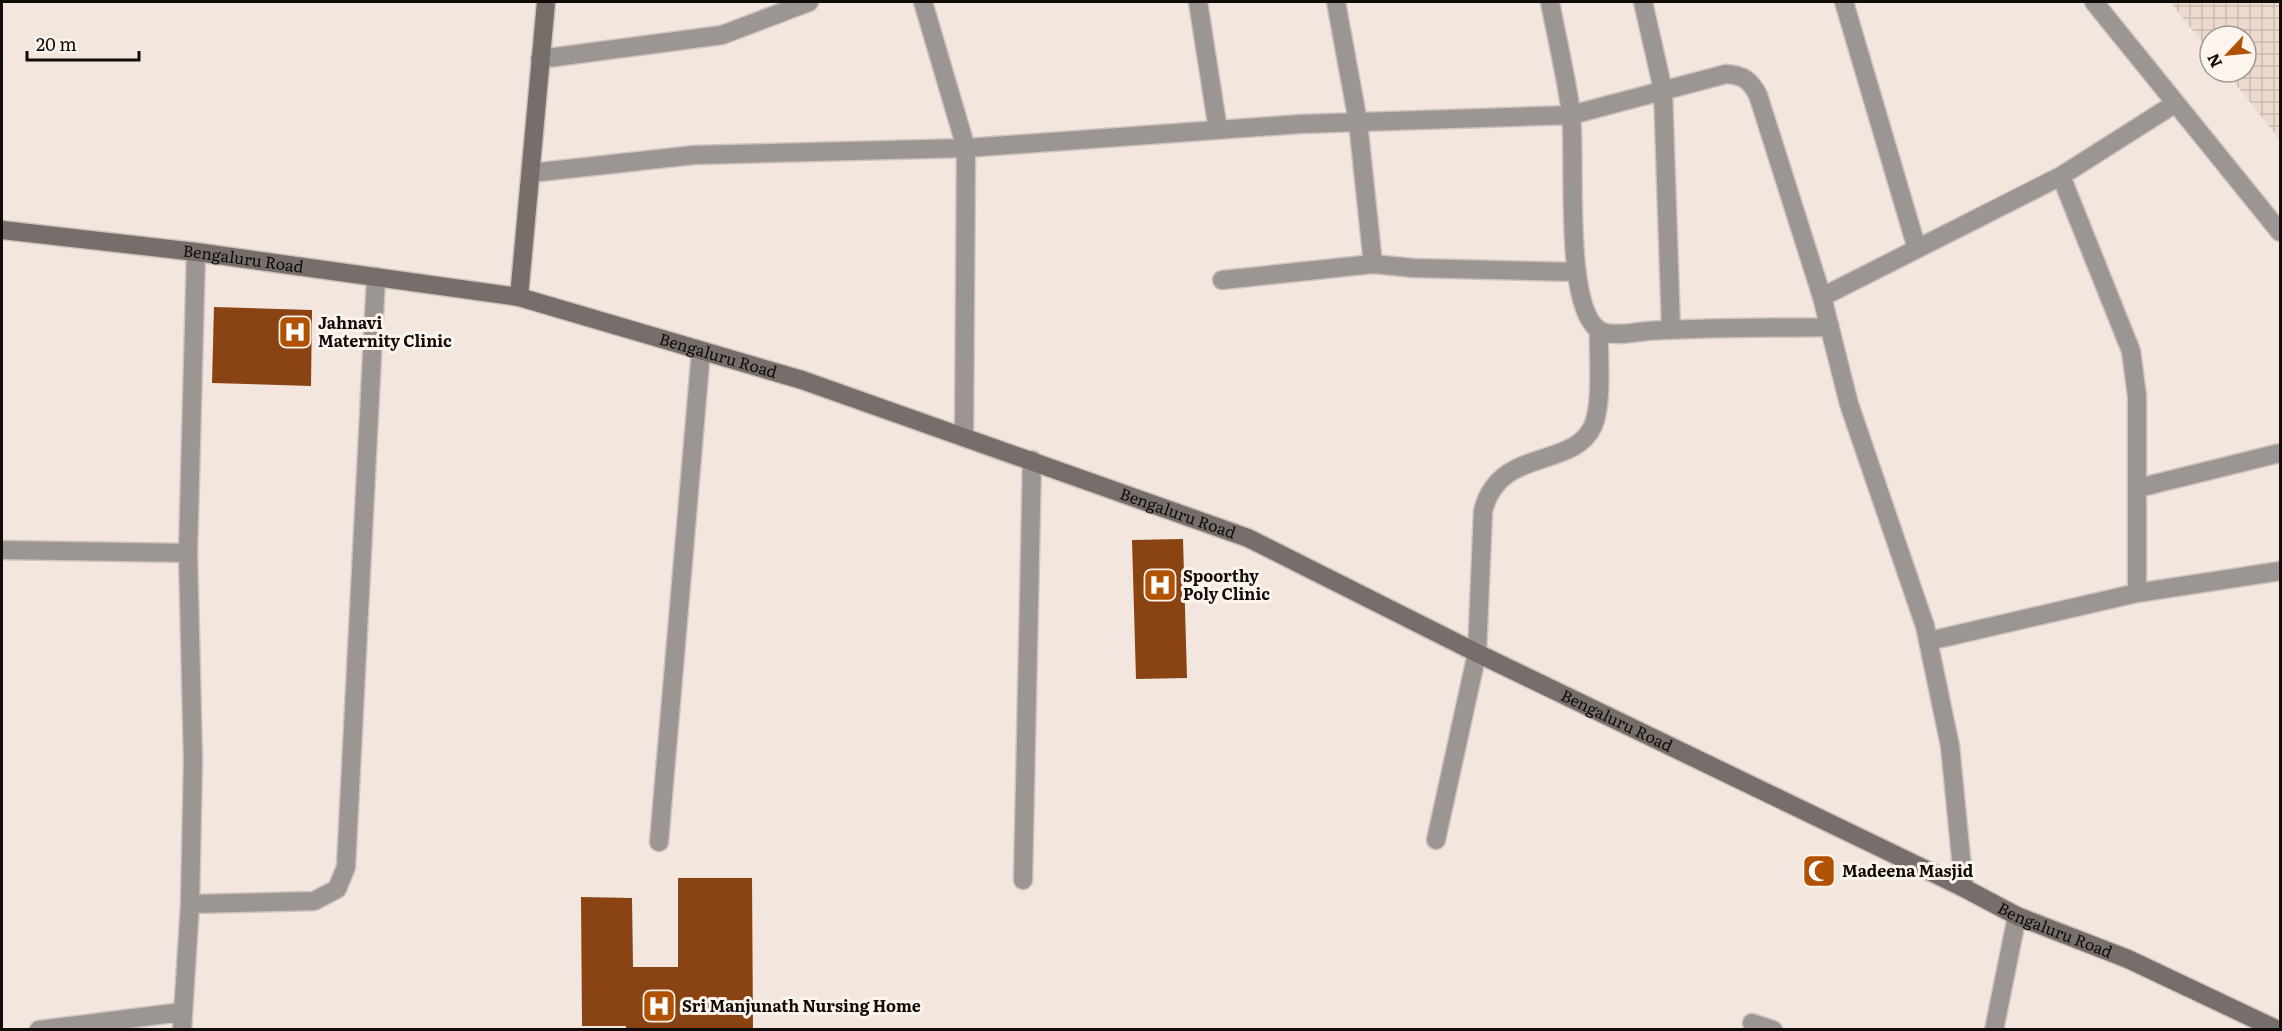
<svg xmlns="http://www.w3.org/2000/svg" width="2282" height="1031" viewBox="0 0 2282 1031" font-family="Literata,serif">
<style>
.industrial{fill:url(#industrial-grid)}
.building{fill:#8a4312}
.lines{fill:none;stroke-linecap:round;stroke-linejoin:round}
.lane-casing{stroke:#cec3bd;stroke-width:21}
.street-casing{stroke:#cec3bd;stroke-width:21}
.secondary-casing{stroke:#cec3bd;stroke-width:21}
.lane{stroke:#9b9693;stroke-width:18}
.street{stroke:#9b9693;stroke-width:18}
.secondary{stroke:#756e6a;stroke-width:18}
.labels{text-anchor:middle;stroke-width:6;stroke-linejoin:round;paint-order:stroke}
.street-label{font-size:16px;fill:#100c0a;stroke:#fef4ee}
.poi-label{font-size:16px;font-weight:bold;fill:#100c0a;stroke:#fef4ee;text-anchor:start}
</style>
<defs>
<pattern id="industrial-grid" width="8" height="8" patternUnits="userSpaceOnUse" patternTransform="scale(1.5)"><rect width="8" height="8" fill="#eddacf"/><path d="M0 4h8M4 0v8" fill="none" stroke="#cabab0"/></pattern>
</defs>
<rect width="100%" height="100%" fill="#f2e6df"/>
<!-- industrial -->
<path class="industrial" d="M2170,2H2280V140L2226,72H2246V36H2210V52Z"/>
<!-- building -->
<path class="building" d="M214,307L312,310L311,386L212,383Z
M1183,539L1187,678L1136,679L1132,540Z
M678,878H752L753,1030H626V1026H582L581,897L632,898L633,967H678Z"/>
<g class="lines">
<defs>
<path id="lane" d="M659,842L701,351
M1023,880L1032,460"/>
<path id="street" d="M923,2L966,148L964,436
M1198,2L1218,130
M1336,2L1358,122L1373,264
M1550,2C1557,39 1566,76 1571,113C1576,157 1563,307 1599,330C1611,338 1634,332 1648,331C1708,327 1769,328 1830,327
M1643,2L1663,90L1671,329
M1844,2L1917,249
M2094,2L2280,232
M540,59L722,35L809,2
M531,173L694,155L966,148L1301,124L1571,115L1726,74C1743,75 1750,80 1758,95L1822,297L1849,404L1925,626L1950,746L1964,888
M2061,176L2131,351L2137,396V593
M1222,280L1373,264L1413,268L1576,272
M1822,297L2061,176L2176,103
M2138,488L2280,453
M2,550L188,553
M1929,641L2137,593L2280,571
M1436,840L1477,653L1483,511C1499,446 1573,470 1593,426C1603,402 1598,357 1599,330
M190,904L314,901L337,889L346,867L376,277
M1752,1023L1773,1030
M39,1030L182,1012
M182,1030L190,904L193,760L188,553L196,252
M1994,1030L2017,916"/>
<g id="secondary">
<path id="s1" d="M2,230L196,252L519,297L802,380L1248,538L1477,653L1964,888L2017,916L2128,959L2278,1030"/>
<path d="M519,297L546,2"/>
</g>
</defs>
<!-- lane casing -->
<use href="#lane" class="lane-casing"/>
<!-- street casing -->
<use href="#street" class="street-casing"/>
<!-- secondary casing -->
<use href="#secondary" class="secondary-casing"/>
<!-- lane -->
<use href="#lane" class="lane"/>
<!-- street -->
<use href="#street" class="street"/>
<!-- secondary -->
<use href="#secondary" class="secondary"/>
</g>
<!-- icons -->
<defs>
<symbol id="hospital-square" viewBox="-11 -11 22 22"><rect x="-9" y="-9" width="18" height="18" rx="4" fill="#b05103" stroke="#fef4ee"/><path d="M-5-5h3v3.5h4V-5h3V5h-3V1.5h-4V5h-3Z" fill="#fff"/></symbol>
<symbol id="mosque-square" viewBox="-11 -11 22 22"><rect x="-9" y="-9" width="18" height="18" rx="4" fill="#b05103" stroke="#fef4ee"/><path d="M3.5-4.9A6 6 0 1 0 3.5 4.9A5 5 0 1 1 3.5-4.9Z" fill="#fff"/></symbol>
</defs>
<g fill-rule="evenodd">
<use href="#hospital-square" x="276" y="313" width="38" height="38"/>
<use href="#hospital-square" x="1141" y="566" width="38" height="38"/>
<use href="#mosque-square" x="1800" y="852" width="38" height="38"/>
<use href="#hospital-square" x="640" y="987" width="38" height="38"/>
</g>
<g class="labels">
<!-- street labels -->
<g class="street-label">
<text dy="6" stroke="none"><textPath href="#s1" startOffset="243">Bengaluru Road</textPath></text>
<text dy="6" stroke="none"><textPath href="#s1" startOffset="729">Bengaluru Road</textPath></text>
<text dy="6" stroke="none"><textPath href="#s1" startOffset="1215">Bengaluru Road</textPath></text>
<text dy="6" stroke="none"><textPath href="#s1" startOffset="1701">Bengaluru Road</textPath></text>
<text dy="6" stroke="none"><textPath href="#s1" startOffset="2187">Bengaluru Road</textPath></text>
</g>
<!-- poi labels -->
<g class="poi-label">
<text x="318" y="329">Jahnavi<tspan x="318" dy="18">Maternity Clinic</tspan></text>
<text x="1183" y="582">Spoorthy<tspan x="1183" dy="18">Poly Clinic</tspan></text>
<text x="1842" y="877">Madeena Masjid</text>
<text x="682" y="1012">Sri Manjunath Nursing Home</text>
</g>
</g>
<!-- border -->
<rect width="2282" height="1031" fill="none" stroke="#100c0a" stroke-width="6"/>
<!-- north arrow -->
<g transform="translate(2228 54) rotate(244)"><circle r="28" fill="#fef4ee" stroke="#9f9793" stroke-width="1.5"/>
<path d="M0-4.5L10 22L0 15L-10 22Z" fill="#b05103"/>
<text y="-9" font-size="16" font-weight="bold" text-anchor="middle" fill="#100c0a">N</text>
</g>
<!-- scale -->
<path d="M27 51v9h112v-9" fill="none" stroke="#100c0a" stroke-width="3"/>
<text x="36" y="51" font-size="18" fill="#100c0a" stroke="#fef4ee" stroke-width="4.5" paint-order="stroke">20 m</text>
</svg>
